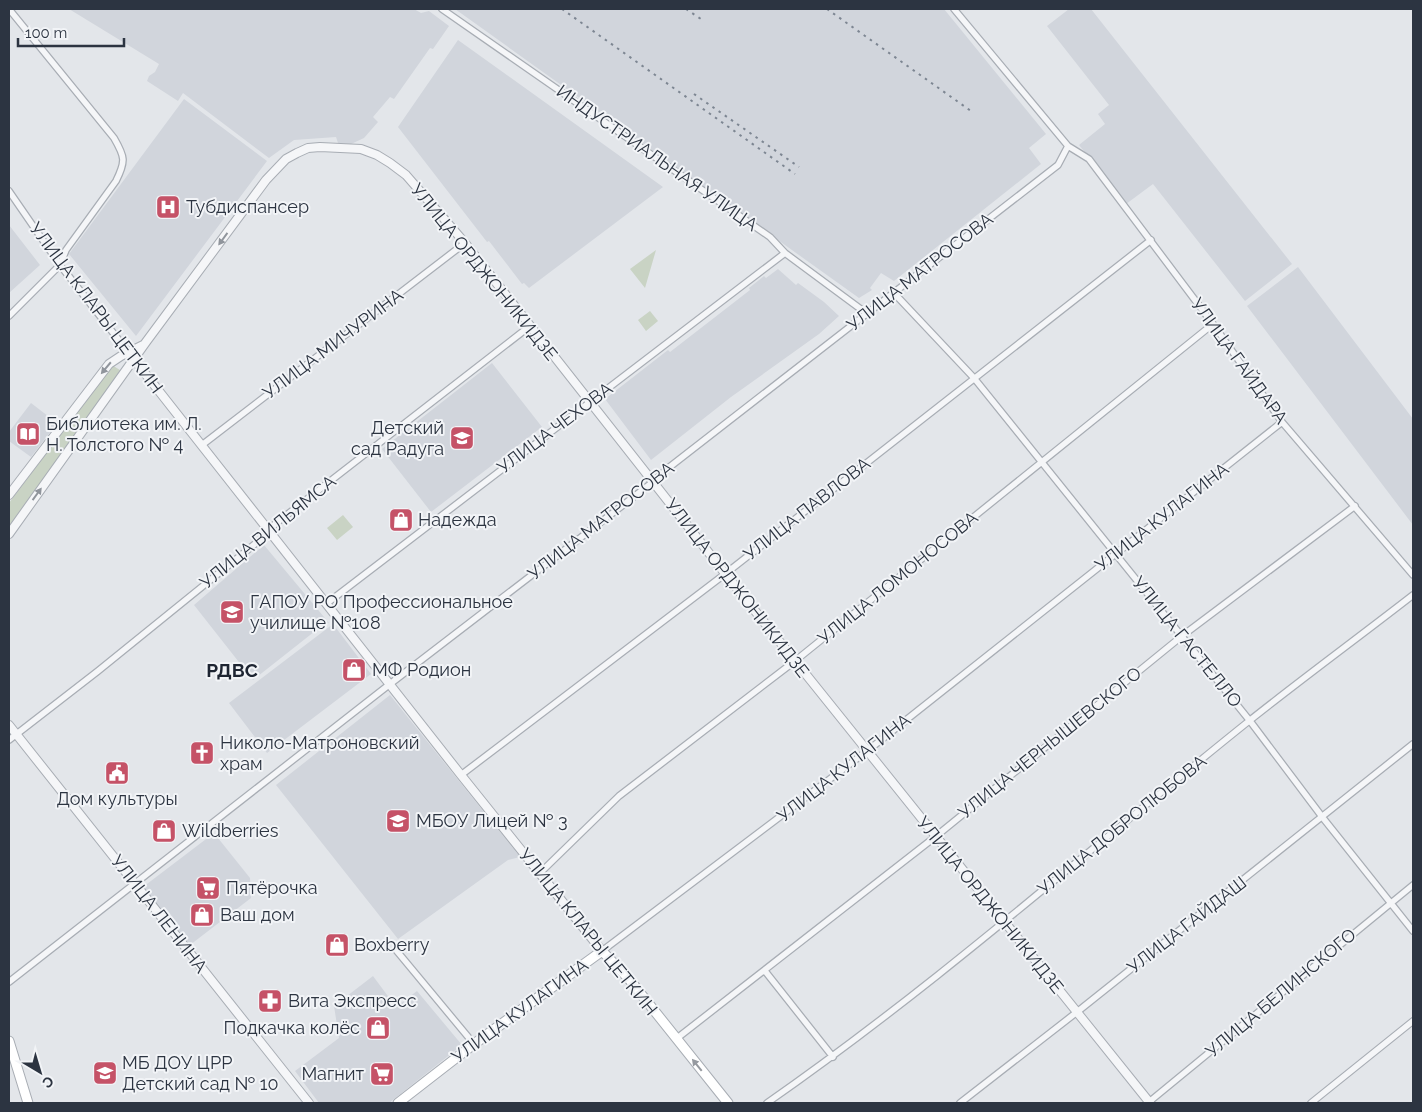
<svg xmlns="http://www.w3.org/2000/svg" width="1422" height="1112" viewBox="0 0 1422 1112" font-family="Raleway,sans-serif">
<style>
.built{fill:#d1d5dc}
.green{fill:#c9d3c4}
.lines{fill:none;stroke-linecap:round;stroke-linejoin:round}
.minor-casing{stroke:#a8adb4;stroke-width:8}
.tertiary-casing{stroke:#a8adb4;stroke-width:10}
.secondary-casing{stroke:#a8adb4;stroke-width:11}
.minor{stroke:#f5f6f8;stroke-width:5.5}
.tertiary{stroke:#f5f6f8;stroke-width:8}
.secondary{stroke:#fff;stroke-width:9}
.rail{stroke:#7d8692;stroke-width:2;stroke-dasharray:2.5 5;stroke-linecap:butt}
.oneway{fill:#90959c}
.oneway2{fill:#969aa0}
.labels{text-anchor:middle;stroke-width:4;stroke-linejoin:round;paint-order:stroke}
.street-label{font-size:18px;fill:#2c3441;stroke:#f2f4f7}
.poi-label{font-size:18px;fill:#2c3441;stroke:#f2f4f7;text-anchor:start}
.neighbourhood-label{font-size:19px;font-weight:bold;fill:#1e2532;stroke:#f2f4f7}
</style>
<rect width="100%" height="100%" fill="#e3e6ea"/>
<!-- built -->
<path class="built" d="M69,9H414L421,13L429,11L449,26L433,49L430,48L394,99L390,97L373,117L378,122L364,138L351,144L338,143L336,137L294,140L269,158L183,93L178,101L147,81L149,76L155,72L159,64Z
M455,9H944L1046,134L1029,148L1041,164L894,281L881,273L870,288L872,290L859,298Z
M1069,9H1091L1292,264L1245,301L1153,184L1126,204L1079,145L1105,124L1098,114L1109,105L1047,26Z
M458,40L663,187L529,288L524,283L522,284L489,241L487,242L398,127Z
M184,99L267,161L136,336L69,254Z
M9,225L40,265L9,293Z
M1298,267L1413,419V525L1247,306Z
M778,269L796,285L798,283L824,302L839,316L819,334L731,397L651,460L605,399L668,350L670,352L750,290L749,288L764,276L766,278Z
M492,363L542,427L431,512L382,449Z
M31,403L57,423L31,457L9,441V432Z
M264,545L329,623L324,624L253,680L194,605Z
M333,624L371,674L267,753L229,703Z
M390,695L520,857L508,860L398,939L276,785Z
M214,833L250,878L251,898L190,945L143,887Z
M373,976L396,1007L417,991L462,1045L389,1103H319L295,1071L339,1038L334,1006Z"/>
<!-- green -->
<path class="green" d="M656,250L645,288L630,269Z
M650,311L658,321L646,331L638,320Z
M112,365L123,372L9,526V503Z
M343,515L353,527L337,540L327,528Z"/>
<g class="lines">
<defs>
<path id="minor" d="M9,9L114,138C125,157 126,161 116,181L66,250L60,265L9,316
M442,9L770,237L785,253L866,313
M954,9L1068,146L1089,159L1213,324L1282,422L1413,575
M9,191L60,265L129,353
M893,292L974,378L1250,721L1323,818L1413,931
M202,445L465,243
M326,604L785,253
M9,740L98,671L261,539L275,524L530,326
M461,775L725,574L1151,240
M540,873L619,796L795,661L1213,324
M396,950L474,1044
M602,951L867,751L1282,422
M765,971L833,1057
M9,982L390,684L653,482L667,469L1058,165L1068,146
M676,1039L935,837L1182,636L1355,506
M1149,1102L1413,885
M767,1103C935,986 1089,849 1249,721C1303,678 1359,637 1413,595
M960,1103L1077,1012L1413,744
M1311,1103L1413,1021"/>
<path id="tertiary" d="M129,353L461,775L602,951
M9,495L109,364L121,356L143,345
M9,534L146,342L266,180L286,159L297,153L308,148L320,147L361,149L377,155L390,163L406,175L465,243L731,581L1150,1103
M9,725L309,1103"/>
<path id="secondary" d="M9,1041L28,1103
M398,1103L474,1044L602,951L629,979L728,1103"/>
</defs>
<!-- minor casing -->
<use href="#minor" class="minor-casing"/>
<!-- tertiary casing -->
<use href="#tertiary" class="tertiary-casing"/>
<!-- secondary casing -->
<use href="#secondary" class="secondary-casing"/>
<!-- minor -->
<use href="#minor" class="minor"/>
<!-- tertiary -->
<use href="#tertiary" class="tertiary"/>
<!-- secondary -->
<use href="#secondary" class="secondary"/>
<!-- rail -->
<path class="rail" d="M562,9L795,174
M686,9L704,21
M827,9L971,111
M694,94L799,167"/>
</g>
<!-- one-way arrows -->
<defs><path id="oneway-solid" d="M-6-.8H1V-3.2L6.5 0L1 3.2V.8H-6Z" transform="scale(1.25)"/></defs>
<g class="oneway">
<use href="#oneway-solid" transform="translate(223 239) rotate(126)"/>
<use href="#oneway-solid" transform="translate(106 368) rotate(130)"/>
<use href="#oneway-solid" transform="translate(37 494) rotate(-54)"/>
</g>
<use class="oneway2" href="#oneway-solid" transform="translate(697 1065) rotate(-129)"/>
<!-- icons -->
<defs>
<symbol id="hospital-square" viewBox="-11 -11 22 22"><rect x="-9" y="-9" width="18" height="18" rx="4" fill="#c55267" stroke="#f2f4f7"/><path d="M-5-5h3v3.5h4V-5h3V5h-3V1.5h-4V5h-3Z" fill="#fff"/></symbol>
<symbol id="library-square" viewBox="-11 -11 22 22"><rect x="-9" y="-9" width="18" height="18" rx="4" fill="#c55267" stroke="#f2f4f7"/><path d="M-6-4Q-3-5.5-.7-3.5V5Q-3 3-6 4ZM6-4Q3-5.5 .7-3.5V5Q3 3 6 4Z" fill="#fff"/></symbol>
<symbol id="school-square" viewBox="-11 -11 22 22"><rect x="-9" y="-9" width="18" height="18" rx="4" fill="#c55267" stroke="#f2f4f7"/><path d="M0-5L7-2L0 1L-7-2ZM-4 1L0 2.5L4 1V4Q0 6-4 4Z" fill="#fff"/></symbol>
<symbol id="shop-square" viewBox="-11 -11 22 22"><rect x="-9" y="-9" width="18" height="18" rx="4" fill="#c55267" stroke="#f2f4f7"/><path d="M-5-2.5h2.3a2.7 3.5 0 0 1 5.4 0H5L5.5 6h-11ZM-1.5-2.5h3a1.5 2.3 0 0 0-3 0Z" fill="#fff"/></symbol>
<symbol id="university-square" viewBox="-11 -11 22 22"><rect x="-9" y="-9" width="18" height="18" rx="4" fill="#c55267" stroke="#f2f4f7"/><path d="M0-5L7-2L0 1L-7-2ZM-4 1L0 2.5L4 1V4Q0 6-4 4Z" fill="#fff"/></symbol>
<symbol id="church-square" viewBox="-11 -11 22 22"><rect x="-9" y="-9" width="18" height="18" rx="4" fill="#c55267" stroke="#f2f4f7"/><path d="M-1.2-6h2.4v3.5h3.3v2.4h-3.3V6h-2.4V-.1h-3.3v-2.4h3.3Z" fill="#fff"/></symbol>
<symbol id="civic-square" viewBox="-11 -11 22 22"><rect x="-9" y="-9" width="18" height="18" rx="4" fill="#c55267" stroke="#f2f4f7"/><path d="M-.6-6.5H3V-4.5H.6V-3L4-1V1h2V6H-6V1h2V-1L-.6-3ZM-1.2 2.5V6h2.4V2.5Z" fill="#fff"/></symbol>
<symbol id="supermarket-square" viewBox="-11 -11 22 22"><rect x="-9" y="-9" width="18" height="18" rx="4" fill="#c55267" stroke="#f2f4f7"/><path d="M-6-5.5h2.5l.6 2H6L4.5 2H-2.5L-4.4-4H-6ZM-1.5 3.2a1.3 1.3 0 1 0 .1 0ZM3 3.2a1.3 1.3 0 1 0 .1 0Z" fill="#fff"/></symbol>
<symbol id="pharmacy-square" viewBox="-11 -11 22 22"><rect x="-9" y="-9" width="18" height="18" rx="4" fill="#c55267" stroke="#f2f4f7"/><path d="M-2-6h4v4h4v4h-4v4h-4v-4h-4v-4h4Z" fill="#fff"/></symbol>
</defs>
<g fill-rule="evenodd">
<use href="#hospital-square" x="154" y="193" width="28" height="28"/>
<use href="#library-square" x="14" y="420" width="28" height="28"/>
<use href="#school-square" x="448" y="424" width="28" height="28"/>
<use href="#shop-square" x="387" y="506" width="28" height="28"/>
<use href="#university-square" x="218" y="598" width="28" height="28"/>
<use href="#shop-square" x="340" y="656" width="28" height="28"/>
<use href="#church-square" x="188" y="739" width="28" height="28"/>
<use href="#civic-square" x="103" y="759" width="28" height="28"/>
<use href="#school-square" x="384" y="807" width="28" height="28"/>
<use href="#shop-square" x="150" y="817" width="28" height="28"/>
<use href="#supermarket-square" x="194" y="874" width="28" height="28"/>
<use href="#shop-square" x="188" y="901" width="28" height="28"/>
<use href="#shop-square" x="323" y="931" width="28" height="28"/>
<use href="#pharmacy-square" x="256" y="987" width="28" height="28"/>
<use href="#shop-square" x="364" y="1014" width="28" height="28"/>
<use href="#school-square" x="91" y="1059" width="28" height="28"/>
<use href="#supermarket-square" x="368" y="1060" width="28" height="28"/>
</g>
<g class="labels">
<!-- street labels -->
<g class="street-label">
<text transform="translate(657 158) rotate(35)" y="6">ИНДУСТРИАЛЬНАЯ УЛИЦА</text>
<text transform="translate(484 272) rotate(51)" y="6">УЛИЦА ОРДЖОНИКИДЗЕ</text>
<text transform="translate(920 272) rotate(-38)" y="6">УЛИЦА МАТРОСОВА</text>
<text transform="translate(96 308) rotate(53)" y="6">УЛИЦА КЛАРЫ ЦЕТКИН</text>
<text transform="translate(333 344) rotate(-37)" y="6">УЛИЦА МИЧУРИНА</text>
<text transform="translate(1239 361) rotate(54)" y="6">УЛИЦА ГАЙДАРА</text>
<text transform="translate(555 428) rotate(-37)" y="6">УЛИЦА ЧЕХОВА</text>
<text transform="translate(807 509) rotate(-38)" y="6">УЛИЦА ПАВЛОВА</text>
<text transform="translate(1162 517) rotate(-38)" y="6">УЛИЦА КУЛАГИНА</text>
<text transform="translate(601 521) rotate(-38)" y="6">УЛИЦА МАТРОСОВА</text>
<text transform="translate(268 532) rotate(-39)" y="6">УЛИЦА ВИЛЬЯМСА</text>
<text transform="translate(898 578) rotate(-39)" y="6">УЛИЦА ЛОМОНОСОВА</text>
<text transform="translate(737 588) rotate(52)" y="6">УЛИЦА ОРДЖОНИКИДЗЕ</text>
<text transform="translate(1187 642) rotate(51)" y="6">УЛИЦА ГАСТЕЛЛО</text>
<text transform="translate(1050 743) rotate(-39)" y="6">УЛИЦА ЧЕРНЫШЕВСКОГО</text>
<text transform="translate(844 768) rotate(-38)" y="6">УЛИЦА КУЛАГИНА</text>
<text transform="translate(1122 825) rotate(-39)" y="6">УЛИЦА ДОБРОЛЮБОВА</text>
<text transform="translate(990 905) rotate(51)" y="6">УЛИЦА ОРДЖОНИКИДЗЕ</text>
<text transform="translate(159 914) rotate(52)" y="6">УЛИЦА ЛЕНИНА</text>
<text transform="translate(1187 925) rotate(-38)" y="6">УЛИЦА ГАЙДАШ</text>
<text transform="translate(588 932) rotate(51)" y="6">УЛИЦА КЛАРЫ ЦЕТКИН</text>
<text transform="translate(1281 993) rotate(-40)" y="6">УЛИЦА БЕЛИНСКОГО</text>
<text transform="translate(520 1011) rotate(-36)" y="6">УЛИЦА КУЛАГИНА</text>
</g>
<!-- poi labels -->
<g class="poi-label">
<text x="186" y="213">Тубдиспансер</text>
<text x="46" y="430">Библиотека им. Л.<tspan x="46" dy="21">Н. Толстого № 4</tspan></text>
<text x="444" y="434" text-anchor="end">Детский<tspan x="444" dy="21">сад Радуга</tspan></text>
<text x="418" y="526">Надежда</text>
<text x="250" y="608">ГАПОУ РО Профессиональное<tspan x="250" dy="21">училище №108</tspan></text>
<text x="372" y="676">МФ Родион</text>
<text x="220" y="749">Николо-Матроновский<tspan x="220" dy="21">храм</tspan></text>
<text x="117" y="805" text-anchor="middle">Дом культуры</text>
<text x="416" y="827">МБОУ Лицей № 3</text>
<text x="182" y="837">Wildberries</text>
<text x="226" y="894">Пятёрочка</text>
<text x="220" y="921">Ваш дом</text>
<text x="354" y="951">Boxberry</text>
<text x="288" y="1007">Вита Экспресс</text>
<text x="360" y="1034" text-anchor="end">Подкачка колёс</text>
<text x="122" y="1069">МБ ДОУ ЦРР<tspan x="122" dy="21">Детский сад № 10</tspan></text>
<text x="364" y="1080" text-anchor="end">Магнит</text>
</g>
<!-- neighbourhood labels -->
<g class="neighbourhood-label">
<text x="232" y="677">РДВС</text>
</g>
</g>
<!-- border -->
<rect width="1422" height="1112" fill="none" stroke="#2c3441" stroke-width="20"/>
<!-- north arrow -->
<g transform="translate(40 1072) rotate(142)" stroke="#f2f4f7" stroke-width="4" paint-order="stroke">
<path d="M0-4L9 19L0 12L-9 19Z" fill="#2c3441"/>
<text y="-8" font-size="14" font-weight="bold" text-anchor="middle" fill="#2c3441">С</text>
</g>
<!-- scale -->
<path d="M18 38v8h106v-8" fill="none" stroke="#2c3441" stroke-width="2.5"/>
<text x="25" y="38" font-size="15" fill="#2c3441" stroke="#f2f4f7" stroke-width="4" paint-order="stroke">100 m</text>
</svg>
